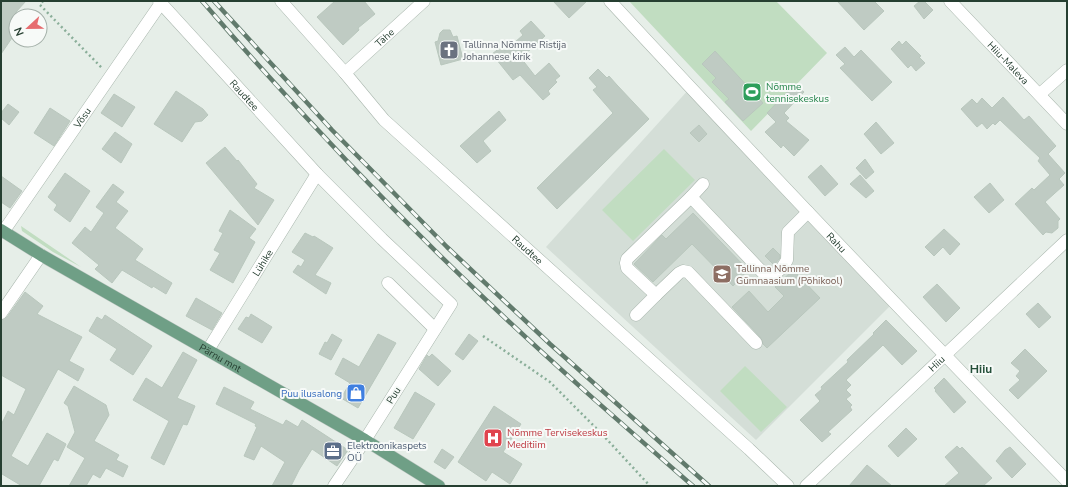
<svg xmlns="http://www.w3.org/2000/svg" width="1068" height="487" viewBox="0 0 1068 487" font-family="'Nunito Sans',sans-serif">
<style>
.built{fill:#d4ded7}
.green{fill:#c1ddc1}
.building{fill:#bfcbc3;stroke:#b9c7bd}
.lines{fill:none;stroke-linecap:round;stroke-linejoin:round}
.minor-casing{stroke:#a9b6ad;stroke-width:13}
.major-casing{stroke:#c2c9c5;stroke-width:13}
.path{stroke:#8aae99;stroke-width:2.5;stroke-dasharray:2 3;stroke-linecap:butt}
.minor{stroke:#fff;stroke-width:12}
.major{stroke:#6f9f86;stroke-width:12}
.rail-casing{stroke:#617a6c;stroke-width:4.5}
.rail{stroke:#f7faf8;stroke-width:3;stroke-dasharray:9;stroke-linecap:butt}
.labels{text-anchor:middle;stroke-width:4;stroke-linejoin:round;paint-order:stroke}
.street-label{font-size:10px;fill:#263f31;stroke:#f7faf8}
.worship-label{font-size:10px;fill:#5b616d;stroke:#f7faf8;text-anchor:start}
.leisure-label{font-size:10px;fill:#27864d;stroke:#f7faf8;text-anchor:start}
.education-label{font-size:10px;fill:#785e54;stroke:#f7faf8;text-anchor:start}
.shop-label{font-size:10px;fill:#366cbe;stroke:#f7faf8;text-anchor:end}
.health-label{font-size:10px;fill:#be3a42;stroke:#f7faf8;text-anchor:start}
.service-label{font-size:10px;fill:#4e5e75;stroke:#f7faf8;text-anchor:start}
.quarter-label{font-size:12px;font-weight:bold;fill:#244f39;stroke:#f7faf8}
</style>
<rect width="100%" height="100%" fill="#e6eee8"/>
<!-- built -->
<path class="built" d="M690,88L894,302L756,440L546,247Z"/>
<!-- green -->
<path class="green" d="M629,1H776L827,53L751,131Z
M664,149L695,180L633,241L602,210Z
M21,226L81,267L53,252L22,231Z
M745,366L787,407L761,432L720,391Z"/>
<!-- building -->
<path class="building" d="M1,1H26L16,12V32L1,54Z
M335,1H364L375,14L358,28L359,30L343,45L317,17Z
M553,1H587L569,18Z
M837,1H874L884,11L864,30Z
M920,1H924L933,10L924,19L914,6Z
M531,21L545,36L521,58L535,76L549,63L560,76L555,80L557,82L548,91L550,94L543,100L520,75L513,80L492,54L501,47L505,51L523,35L520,31Z
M443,30H450L453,37L457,36L463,59L441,65L435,42L438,41L440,33Z
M899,41L902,45L906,41L921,56L919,57L925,63L916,71L911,65L908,68L891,49Z
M845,47L854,57L861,50L892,82L872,101L840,68L845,64L836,55Z
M715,51L763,103L743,121L725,102L729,99L712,82L716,78L702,64Z
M598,69L607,78L609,76L617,85L649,119L557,209L537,188L613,113L593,90L597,87L589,78Z
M795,84L804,92L784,113L789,118L786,121L809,140L794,156L783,145L781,148L765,132L776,122L767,113Z
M176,91L203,109L208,115L202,121L195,122L182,142L154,124Z
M114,94L135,107L122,127L101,113Z
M1003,97L1024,120L1029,116L1056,146L1048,154L1065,173L1059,179L1064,185L1045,202L1060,219L1058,221V228L1052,233L1046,232L1043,235L1015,204L1032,188L1034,190L1050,175L1038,161L1040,158L1000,120L995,125L993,123L987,129L982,123L977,127L961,109L972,99L977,104L982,98L992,108Z
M8,104L19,112L9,125L1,118V113Z
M50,108L70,121L54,146L34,133Z
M499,111L506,120L483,141L491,151L477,163L460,146Z
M876,122L894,143L881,154L864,134Z
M699,125L707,134L699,142L690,133Z
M115,132L132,144L121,163L102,149Z
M225,147L237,161L238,160L257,184L254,188L274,200L258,225L206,163Z
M865,159L874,172L866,179L856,168Z
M821,165L838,184L825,196L808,177Z
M65,173L90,191L70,222L54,210L57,205L48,197Z
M860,175L874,191L866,198L850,184Z
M1,176L22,191L10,208L1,202Z
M990,183L1004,200L989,213L974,197Z
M113,184L124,192L116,202L128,211L115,228L143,249L135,260L172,283L166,294L153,286L152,288L122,270L112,283L95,269L99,265L72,243L85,227L91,232L104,213L96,207Z
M230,210L256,229L249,238L255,242L233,283L210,270L220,253L214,250L223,233L219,231Z
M693,213L748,270L733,286L692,244L653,282L634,264L662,235L666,239Z
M944,229L960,244L950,255L943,247L934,256L925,247Z
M305,233L313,237L314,236L333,248L315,275L331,283L326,294L293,272L298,265L301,267L305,260L292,252Z
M773,248L780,255V258L774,265L765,256Z
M793,270L820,298L767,348L763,344L761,338L732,307L749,291L768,312L784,296L775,287Z
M937,284L960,308L946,322L923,297Z
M25,292L43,306L37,314L82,337L69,361L84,369L78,381L58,369L11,456L28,466L47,433L66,444L58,461L54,459L39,486H22L2,474L1,475V425L8,411L14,415L26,389L1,375V320L7,317Z
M196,298L222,313L212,330L186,316Z
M1038,303L1051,317L1039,328L1026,314Z
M251,314L272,327L262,343L238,329L246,317L249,318Z
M105,315L152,346L133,375L110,360L117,349L89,331L97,317L102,320Z
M886,320L917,351L902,365L883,345L846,380L851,385L846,390L851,395L846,399L852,405L850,407L852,410L828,432L831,434L822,442L800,420L820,401L815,395L822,389L821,387L848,362L847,360L874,334L873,333Z
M332,334L342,340L331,360L319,354L325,342L327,343Z
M378,334L396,343L358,408L341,398L350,383L335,374L343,358L359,367Z
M469,334L478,341L463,360L455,354Z
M1025,349L1047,371L1018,399L1009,390L1020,380L1016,376L1020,371L1011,363Z
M183,352L197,360L177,398L195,406L187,425L183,424L164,465L151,458L169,421L133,400L146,378L162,388Z
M432,354L451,371L438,386L419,369L427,355L429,357Z
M944,378L966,402L954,413L935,391L936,390L934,388Z
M74,386L106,405L109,415L94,441L119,455L116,460L128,466L123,477L106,468L100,478L93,474L86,486H69L85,458L67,447L75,432L68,406L64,403Z
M224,387L254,402L250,409L283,425L286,420L298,427L302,420L348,450L337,466L312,449L299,470L291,486H272L285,462L261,446L254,460L244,456L257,427L255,426L256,424L216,404Z
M415,392L435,404L413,439L394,428Z
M494,406L521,424L503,452L522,464L510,484L492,472L486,481L458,462Z
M906,428L917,439L898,457L888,446Z
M957,446L960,449L962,447L992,478L983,486H944L959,473L945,457Z
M1010,447L1026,464L1012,478L996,461L1005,450Z
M442,449L454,457L445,469L434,462Z
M867,465L892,486H849Z"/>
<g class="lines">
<defs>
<g id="minor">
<path id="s1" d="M159,1L317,174L382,239L451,304L365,440L334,486"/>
<path id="s2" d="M281,1L345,73L384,120L749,449L788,486"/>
<path id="s3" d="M610,1C760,163 913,323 1067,481"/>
<path id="s4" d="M950,1L1067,124"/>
<path id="s5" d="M345,73L424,1"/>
<path d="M1040,94L1067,70"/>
<path d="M703,184L691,197L767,277L770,278L782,268L787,260L788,232L808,212"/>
<path d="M691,197L627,259L626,263L627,268L656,295L679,273L683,271L688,272L756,343"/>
<path id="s6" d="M3,232L161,3"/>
<path d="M388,283L435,329"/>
<path d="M1,313L41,255"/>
<path d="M636,315L656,295"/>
<path id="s7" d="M208,350L317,174"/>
<path id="s8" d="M806,486L1067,240"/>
</g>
<g id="major">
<path id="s9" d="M1,230L41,255L365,440L439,486"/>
</g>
</defs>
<!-- minor casing -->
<use href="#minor" class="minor-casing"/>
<!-- major casing -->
<use href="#major" class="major-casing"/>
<!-- path -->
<path class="path" d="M43,1L40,5L102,68
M483,336L550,382L601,433L650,486"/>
<!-- minor -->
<use href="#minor" class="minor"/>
<!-- major -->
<use href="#major" class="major"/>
<defs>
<path id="rail" d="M202,1C291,104 385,204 484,298C552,363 622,424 693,486
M214,1L332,130L447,247L550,344L709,486"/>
</defs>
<!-- rail casing -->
<use href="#rail" class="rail-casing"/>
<!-- rail -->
<use href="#rail" class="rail"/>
</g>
<!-- icons -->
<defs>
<symbol id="church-square" viewBox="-11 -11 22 22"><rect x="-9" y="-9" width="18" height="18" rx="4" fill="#6b7280" stroke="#f7faf8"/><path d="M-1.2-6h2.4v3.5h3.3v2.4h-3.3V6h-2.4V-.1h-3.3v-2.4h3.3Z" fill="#fff"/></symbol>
<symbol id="stadium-square" viewBox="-11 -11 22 22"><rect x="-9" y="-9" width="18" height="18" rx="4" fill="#2e9e5b" stroke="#f7faf8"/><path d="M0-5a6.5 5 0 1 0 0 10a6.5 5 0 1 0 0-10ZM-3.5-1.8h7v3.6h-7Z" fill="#fff"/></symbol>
<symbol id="school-square" viewBox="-11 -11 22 22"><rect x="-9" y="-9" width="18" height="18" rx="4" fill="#8d6e63" stroke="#f7faf8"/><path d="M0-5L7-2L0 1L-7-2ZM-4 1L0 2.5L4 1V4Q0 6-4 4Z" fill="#fff"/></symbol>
<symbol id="shop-square" viewBox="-11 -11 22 22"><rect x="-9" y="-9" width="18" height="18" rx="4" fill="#3f7fe0" stroke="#f7faf8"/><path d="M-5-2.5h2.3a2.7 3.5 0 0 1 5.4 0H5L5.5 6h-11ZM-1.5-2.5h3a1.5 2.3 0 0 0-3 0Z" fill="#fff"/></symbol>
<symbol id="hospital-square" viewBox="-11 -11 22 22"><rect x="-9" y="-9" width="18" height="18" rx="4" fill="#e0444e" stroke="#f7faf8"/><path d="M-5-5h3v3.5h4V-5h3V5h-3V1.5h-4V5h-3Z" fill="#fff"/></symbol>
<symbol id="office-square" viewBox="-11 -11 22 22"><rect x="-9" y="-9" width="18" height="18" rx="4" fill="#5c6f8a" stroke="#f7faf8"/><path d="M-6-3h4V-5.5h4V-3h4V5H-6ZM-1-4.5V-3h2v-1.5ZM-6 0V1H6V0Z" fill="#fff"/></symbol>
</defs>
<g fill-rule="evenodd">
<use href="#church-square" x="438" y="39" width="22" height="22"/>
<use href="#stadium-square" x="741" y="81" width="22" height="22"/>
<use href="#school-square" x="711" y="263" width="22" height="22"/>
<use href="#shop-square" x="345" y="382" width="22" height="22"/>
<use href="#hospital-square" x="482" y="427" width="22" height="22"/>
<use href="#office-square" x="322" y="440" width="22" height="22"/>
</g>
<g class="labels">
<!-- street labels -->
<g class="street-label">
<text dy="4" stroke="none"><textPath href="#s5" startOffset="53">Tähe</textPath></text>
<text dy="4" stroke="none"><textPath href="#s4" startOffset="85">Hiiu-Maleva</textPath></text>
<text dy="4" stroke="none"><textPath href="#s1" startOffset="127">Raudtee</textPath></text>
<text dy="4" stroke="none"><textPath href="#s6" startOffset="139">Võsu</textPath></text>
<text dy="4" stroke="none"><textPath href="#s3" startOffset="331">Rahu</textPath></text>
<text dy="4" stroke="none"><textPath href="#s2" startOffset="351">Raudtee</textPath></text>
<text dy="4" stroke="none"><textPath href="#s7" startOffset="103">Lühike</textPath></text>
<text dy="4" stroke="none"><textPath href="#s9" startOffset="254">Pärnu mnt</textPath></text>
<text dy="4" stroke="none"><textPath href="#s8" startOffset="179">Hiiu</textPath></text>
<text transform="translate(393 395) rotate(-58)" y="4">Puu</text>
</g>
<!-- worship labels -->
<g class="worship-label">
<text x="463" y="48">Tallinna Nõmme Ristija<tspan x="463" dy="12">Johannese kirik</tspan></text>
</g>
<!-- leisure labels -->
<g class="leisure-label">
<text x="766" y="90">Nõmme<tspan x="766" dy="12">tennisekeskus</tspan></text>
</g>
<!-- education labels -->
<g class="education-label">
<text x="736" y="272">Tallinna Nõmme<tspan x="736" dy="12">Gümnaasium (Põhikool)</tspan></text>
</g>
<!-- shop labels -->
<g class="shop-label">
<text x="342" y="397">Puu ilusalong</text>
</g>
<!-- health labels -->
<g class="health-label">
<text x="507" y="436">Nõmme Tervisekeskus<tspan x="507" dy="12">Meditiim</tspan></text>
</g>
<!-- service labels -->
<g class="service-label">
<text x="347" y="449">Elektroonikaspets<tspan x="347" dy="12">OÜ</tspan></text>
</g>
<!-- quarter labels -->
<g class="quarter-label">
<text x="981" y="373">Hiiu</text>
</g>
</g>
<!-- border -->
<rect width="1068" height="487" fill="none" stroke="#263f31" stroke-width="4"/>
<!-- north arrow -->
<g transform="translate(28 28) rotate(248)"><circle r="19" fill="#f7faf8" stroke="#a3afa8"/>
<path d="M0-3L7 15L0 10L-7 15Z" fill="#e66c6f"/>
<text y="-6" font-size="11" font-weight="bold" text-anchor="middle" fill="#263f31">N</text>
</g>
</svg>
